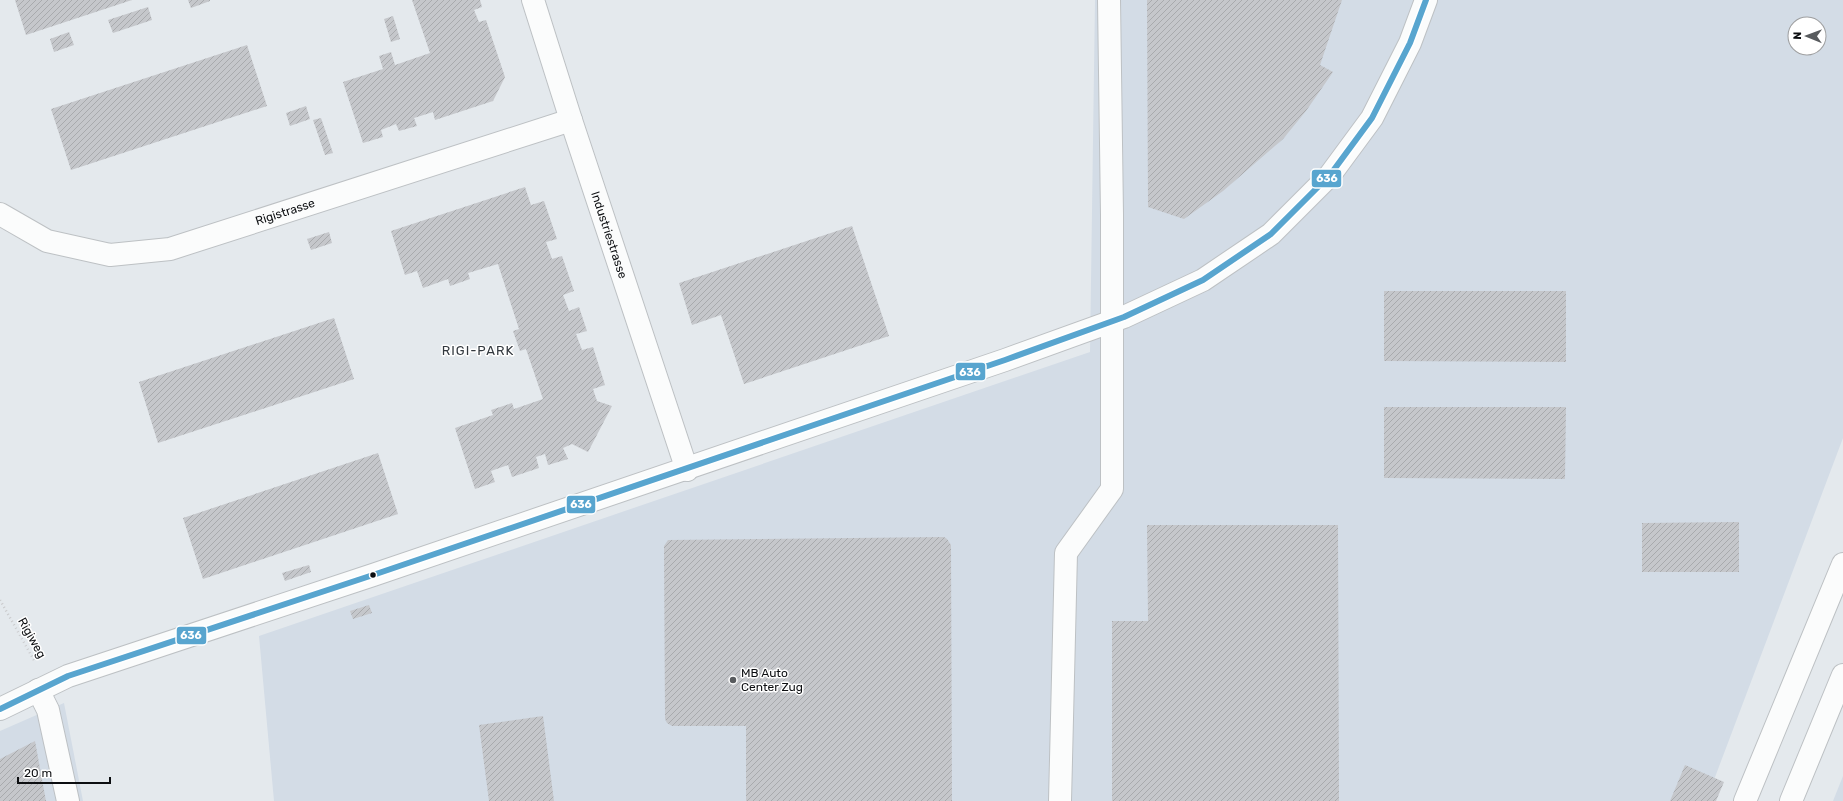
<svg xmlns="http://www.w3.org/2000/svg" width="1843" height="801" viewBox="0 0 1843 801" font-family="Rubik,sans-serif">
<style>
.built{fill:#d3dce6;fill-rule:evenodd}
.building{fill:url(#building-hatch)}
.lines{fill:none;stroke-linecap:round;stroke-linejoin:round}
.minor-casing{stroke:#bdc1c4;stroke-width:24}
.highway-casing{stroke:#bdc1c4;stroke-width:24}
.path{stroke:#cacbcd;stroke-width:2.5;stroke-dasharray:1 3;stroke-linecap:butt}
.minor{stroke:#fbfcfc;stroke-width:22}
.highway{stroke:#fbfcfc;stroke-width:22}
.bus-1-casing{stroke:#fff;stroke-width:9}
.bus-1{stroke:#58a5cf;stroke-width:6}
.bus-dot{fill:#0c0e11;stroke:#fff;stroke-width:1.5}
.poi-dot{fill:#585b5e;stroke:#fff;stroke-width:1.5}
.labels{text-anchor:middle;stroke-width:3;stroke-linejoin:round;paint-order:stroke}
.street-label{font-size:12px;fill:#0c0e11;stroke:#fff}
.poi-label{font-size:12px;fill:#0c0e11;stroke:#fff;text-anchor:start}
.neighbourhood-label{font-size:13px;letter-spacing:1px;fill:#33393f;stroke:#fff}
.line-badge{stroke:#fff;stroke-width:1.5}
.badge-label{font-size:11px;text-anchor:middle;font-weight:bold;fill:#fff}
</style>
<defs>
<pattern id="building-hatch" width="6" height="6" patternUnits="userSpaceOnUse"><rect width="6" height="6" fill="#c5c7cb"/><path d="M-1 1l2-2M0 6l6-6M5 7l2-2" fill="none" stroke="#a8aaad"/></pattern>
</defs>
<rect width="100%" height="100%" fill="#e4e9ed"/>
<!-- built -->
<path class="built" d="M1095,0H1843V438L1706,801H274L259,636L1090,352ZM1795,24H1819V48H1795Z
M64,703L83,801H0V731Z
M1843,776V801H1833Z"/>
<!-- building -->
<path class="building" d="M15,0H132L26,35Z
M188,0H210V1L191,8Z
M412,0H480L482,7L474,10L479,22L486,20L505,77L493,101L435,120L433,112L414,118L417,126L399,131L396,124L381,130L383,137L363,143L343,82L383,69L379,56L391,52L395,65L430,53Z
M1147,0H1342L1320,65L1333,72L1306,111L1283,139L1223,191L1184,219L1148,207Z
M148,7L152,20L113,33L108,20Z
M393,16L400,39L391,42L384,19Z
M69,32L74,45L54,52L50,39Z
M247,45L267,106L71,170L51,109Z
M306,106L310,119L290,126L286,113Z
M321,118L333,153L325,155L313,120Z
M525,187L531,205L544,201L557,239L546,242L552,259L562,256L574,291L563,295L569,311L579,307L587,331L576,334L582,350L593,347L605,385L593,389L597,401L612,406L588,452L572,444L563,448L568,459L548,465L545,454L536,457L539,468L512,477L508,465L491,471L495,482L475,489L455,428L493,415L491,410L512,403L514,409L543,399L526,349L520,351L513,331L519,329L498,264L468,273L470,279L450,286L448,279L423,288L417,271L405,275L391,231Z
M852,226L889,336L744,384L721,315L692,325L679,283Z
M329,232L332,243L311,250L307,239Z
M1384,291H1566V362L1384,361Z
M334,318L354,379L158,443L139,382Z
M1384,407H1566L1565,479L1384,478Z
M378,453L398,514L203,579L183,518Z
M1739,522V572H1642V523Z
M1147,525H1338L1339,801H1112V621H1148Z
M944,537L947,539L951,545L952,801H746V726H672L667,723L665,719L664,546L668,540Z
M309,565L311,572L285,581L282,573Z
M369,605L372,613L353,619L350,611Z
M543,716L554,801H489L479,725Z
M35,741L46,801H0V759Z
M1685,765L1724,782L1716,801H1670Z"/>
<g class="lines">
<defs>
<g id="minor">
<path id="s1" d="M533,0L571,120L687,470"/>
<path id="s2" d="M0,214L47,241L110,255L170,249L571,120"/>
<path d="M38,690L48,710L68,801"/>
<path d="M0,709L68,676L373,575L1005,360L1124,317L1203,280L1271,234L1330,175L1372,118L1410,43L1426,0"/>
<path d="M1060,801L1066,553L1112,489V215L1109,0"/>
</g>
<path id="highway" d="M1745,801L1843,564
M1791,801L1843,675"/>
</defs>
<!-- minor casing -->
<use href="#minor" class="minor-casing"/>
<!-- highway casing -->
<use href="#highway" class="highway-casing"/>
<!-- path -->
<path class="path" d="M0,600L35,662"/>
<!-- minor -->
<use href="#minor" class="minor"/>
<!-- highway -->
<use href="#highway" class="highway"/>
<defs>
<path id="bus-1" d="M0,709L68,676L373,575L1005,360L1124,317L1203,280L1271,234L1330,175L1372,118L1410,43L1426,0"/>
</defs>
<!-- bus-1 casing -->
<use href="#bus-1" class="bus-1-casing"/>
<!-- bus-1 -->
<use href="#bus-1" class="bus-1"/>
</g>
<!-- markers -->
<circle class="bus-dot" cx="373" cy="575" r="3.5"/>
<circle class="poi-dot" cx="733" cy="680" r="4"/>
<g class="labels">
<!-- street labels -->
<g class="street-label">
<text dy="4" stroke="none"><textPath href="#s2" startOffset="300">Rigistrasse</textPath></text>
<text dy="4" stroke="none"><textPath href="#s1" startOffset="247">Industriestrasse</textPath></text>
<text transform="translate(32 638) rotate(61)" y="4">Rigiweg</text>
</g>
<!-- poi labels -->
<g class="poi-label">
<text x="741" y="677">MB Auto<tspan x="741" dy="14">Center Zug</tspan></text>
</g>
<!-- neighbourhood labels -->
<g class="neighbourhood-label">
<text x="478" y="355">RIGI-PARK</text>
</g>
</g>
<g class="line-badge">
<rect x="1311" y="169" width="31" height="19" rx="4" fill="#58a5cf"/>
<rect x="955" y="362" width="31" height="19" rx="4" fill="#58a5cf"/>
<rect x="566" y="495" width="30" height="19" rx="4" fill="#58a5cf"/>
<rect x="176" y="626" width="31" height="19" rx="4" fill="#58a5cf"/>
</g>
<g class="badge-label">
<text x="1327" y="182">636</text>
<text x="970" y="376">636</text>
<text x="581" y="508">636</text>
<text x="191" y="639">636</text>
</g>
<!-- north arrow -->
<g transform="translate(1807 36) rotate(271)"><circle r="19" fill="#ffffff" stroke="#9e9fa0"/>
<path d="M0-3L7 15L0 10L-7 15Z" fill="#585b5e"/>
<text y="-6" font-size="11" font-weight="bold" text-anchor="middle" fill="#0c0e11">N</text>
</g>
<!-- scale -->
<path d="M18 777v6h92v-6" fill="none" stroke="#0c0e11" stroke-width="2"/>
<text x="24" y="777" font-size="12" fill="#0c0e11" stroke="#ffffff" stroke-width="3" paint-order="stroke">20 m</text>
</svg>
